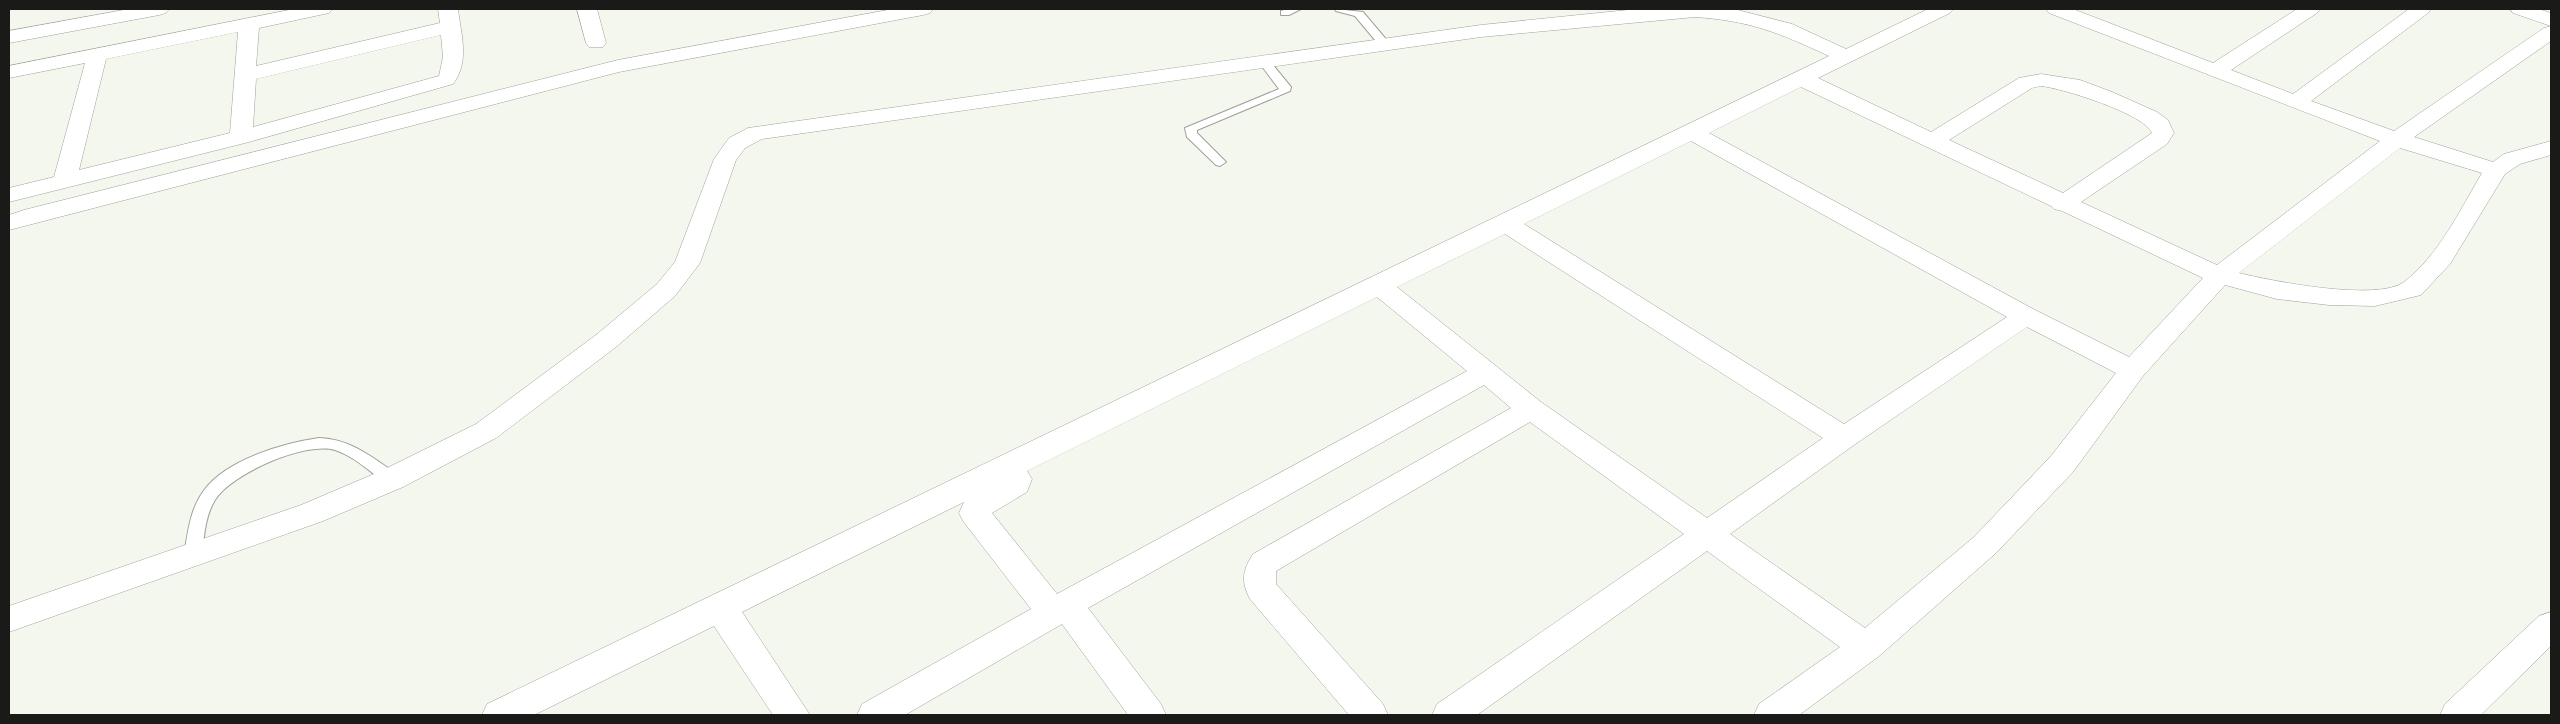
<svg xmlns="http://www.w3.org/2000/svg" width="2560" height="724" viewBox="0 0 2560 724" font-family="Poppins,sans-serif">
<style>
.lines{fill:none;stroke-linecap:round;stroke-linejoin:round}
.service-casing{stroke:#9fa199;stroke-width:2}
.minor-casing{stroke:#9fa199;stroke-width:1}
.service{fill:#fff;fill-rule:evenodd}
.minor{fill:#fff;fill-rule:evenodd}
</style>
<rect width="100%" height="100%" fill="#f4f7ee"/>
<g class="lines">
<defs>
<path id="service" d="M1287,9H1301L1289,15H1281V11Z
M1335,9L1363,12L1390,44L1388,46H1380L1355,16L1336,11Z
M1264,58L1268,59L1291,87L1290,91L1197,130V133L1226,162L1220,166L1216,165L1187,137L1185,128L1279,89L1258,61Z
M319,438C351,439 373,458 398,475L400,479L398,483H386C370,472 354,456 335,450C305,441 231,474 215,500C205,516 204,537 202,555L199,560L193,562L187,560L184,555C188,532 190,508 205,489C228,459 284,443 319,438Z"/>
<path id="minor" d="M129,9H169L166,13L159,15L9,43V31Z
M294,9H332L329,13L259,28L256,66L440,23L438,9H458C461,34 470,62 453,84L249,142L9,202V188L54,177L85,63L9,78V66ZM238,32L230,133L79,170L106,59ZM441,35L443,57L439,76L253,127L256,79Z
M577,9H597L606,43L603,47H589L586,43Z
M893,9H933L930,13L923,15L619,72L9,230V215L24,210L618,60Z
M1638,9H1734L1792,24L1846,49L1928,9H1953L1950,13L1818,78L1931,132L2019,78L2041,74L2080,80L2112,92L2157,112L2168,120L2174,133L2167,144L2081,202L2217,265L2380,141L2049,13L2046,9H2073L2213,63L2297,9H2320L2317,13L2231,70L2293,94L2409,9H2431L2428,13L2311,101L2394,131L2544,28L2551,26V41L2414,137L2493,162L2504,154L2551,141V155L2520,164L2505,174L2450,264L2421,295L2375,306L2329,305L2277,299L2225,285L2143,376L2073,472L1996,553L1878,657L1799,715H1754L1759,704L1840,647L1707,551L1477,715H1432L1437,704L1684,534L1530,422L1276,571V584L1383,704L1388,715H1349L1250,599C1241,582 1242,571 1253,554L1511,408L1484,385L1088,608L1161,704L1166,715H1128L1062,624L905,715H857L862,704L1031,609L963,521L959,513L964,502L742,612L810,715H773L714,626L534,715H482L487,704L1829,56C1779,33 1752,21 1695,17L1481,37L762,139L745,148L736,160L700,263L675,296L616,347L496,438L403,487L323,521L9,632V606L301,505L381,471L476,424L596,335L657,284L675,262L714,159L729,138L748,128L1481,25ZM2041,86C2062,88 2145,114 2152,133L2063,193L1949,140L2032,88ZM1801,87L2051,206L2054,209L2062,211L2203,278L2129,357L2035,310L1709,133ZM1691,141L2007,317L1844,424L1524,224ZM2400,148L2482,173C2460,210 2439,255 2404,282C2378,302 2271,281 2239,273ZM1505,234L1823,438L1707,518L1541,402L1397,287ZM1377,297L1467,371L1057,594L992,513L1027,492L1032,479L1027,471ZM2027,327L2116,373L2051,456L1974,537L1865,628L1730,534L1854,445Z
M2510,9H2538L2551,13V26L2513,13Z
M2551,612V646L2481,715H2440L2445,704L2539,616Z"/>
</defs>
<!-- service casing -->
<use href="#service" class="service-casing"/>
<!-- minor casing -->
<use href="#minor" class="minor-casing"/>
<!-- service -->
<use href="#service" class="service"/>
<!-- minor -->
<use href="#minor" class="minor"/>
</g>
<!-- border -->
<rect width="2560" height="724" fill="none" stroke="#1a1b18" stroke-width="20"/>
</svg>
